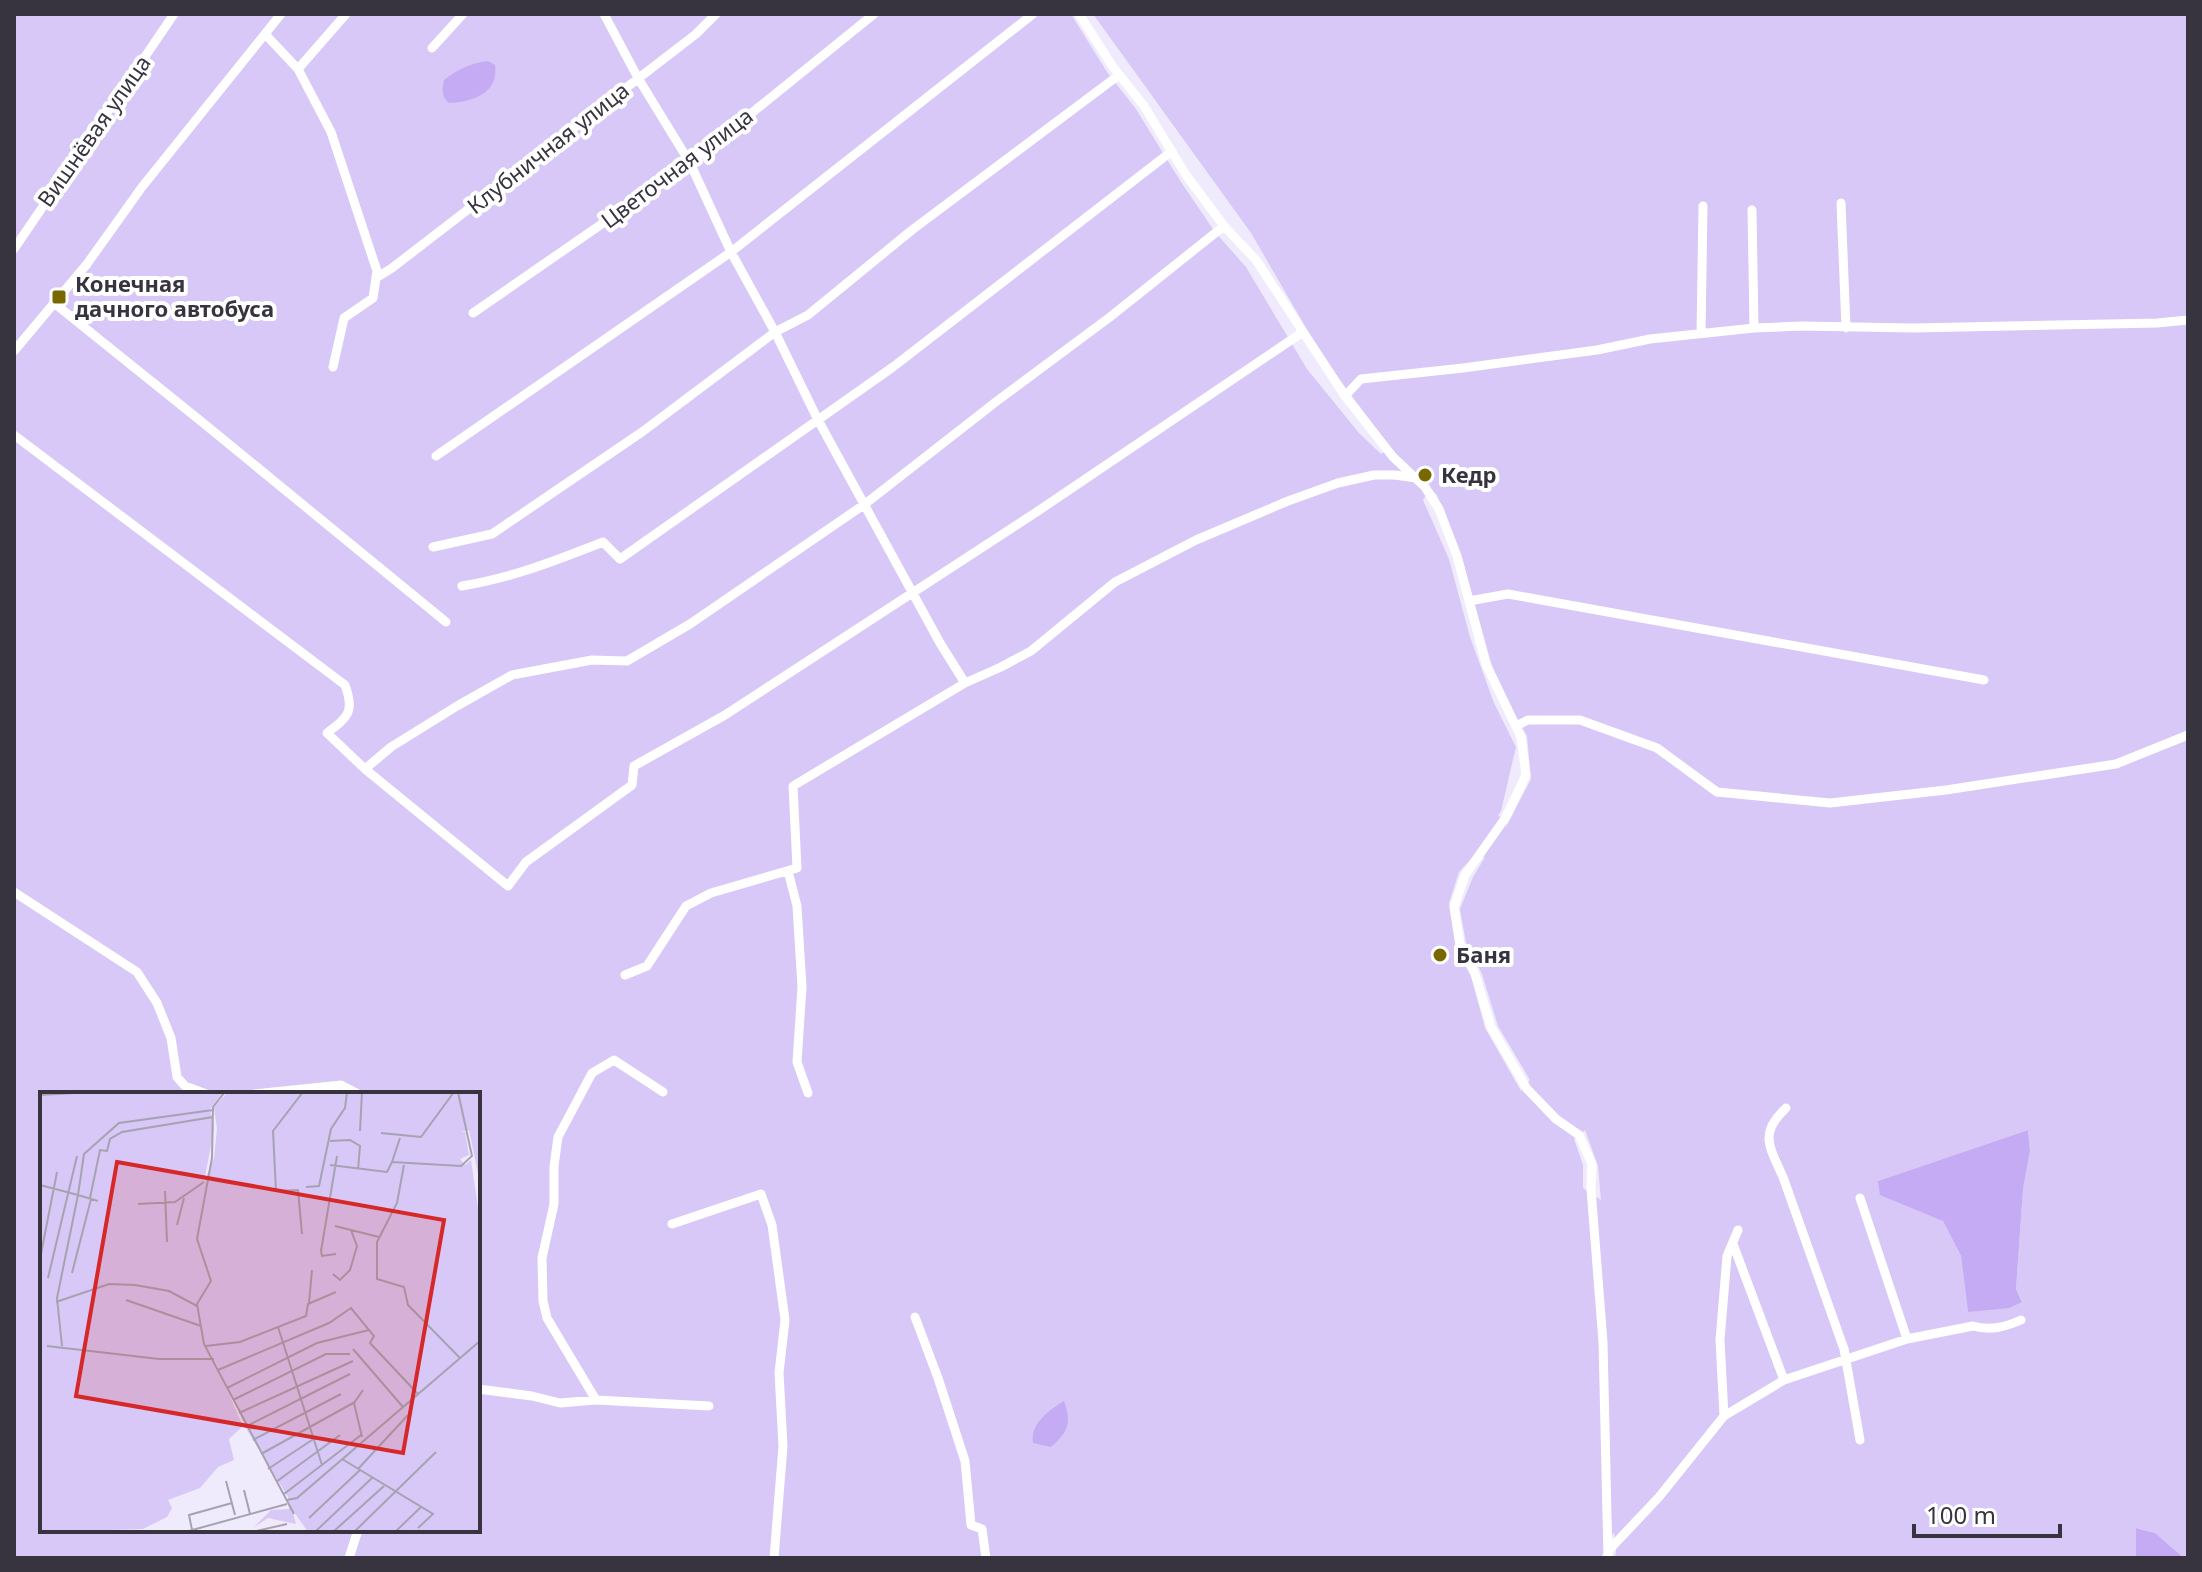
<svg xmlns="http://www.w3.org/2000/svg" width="2202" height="1572" viewBox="0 0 2202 1572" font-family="'Noto Sans',sans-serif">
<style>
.green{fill:#d7c8f7;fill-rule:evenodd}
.water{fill:#c4abf3}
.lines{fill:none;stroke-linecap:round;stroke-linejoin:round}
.street{stroke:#fff;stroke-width:9}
.poi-dot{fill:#786800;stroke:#fff;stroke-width:3}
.labels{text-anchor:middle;stroke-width:8;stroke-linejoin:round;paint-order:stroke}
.street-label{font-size:22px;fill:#38343f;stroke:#fff}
.poi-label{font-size:22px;font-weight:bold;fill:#38343f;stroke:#fff;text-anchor:start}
.inset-road{fill:none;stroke:#a6a2b0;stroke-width:2}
.view{fill:#d62828;fill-opacity:0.15;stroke:#d62828;stroke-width:4}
.inset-edge{fill:none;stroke:#38343f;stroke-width:4}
</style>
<rect width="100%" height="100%" fill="#f0ebfc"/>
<!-- green -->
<path class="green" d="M14,14H1071L1107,72L1136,109L1179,179L1215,232L1246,267L1307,369L1359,433L1381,454L1391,448L1324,359L1251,233L1093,14H2188V1558H2184L2155,1533L2137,1528L2136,1558H1615L1616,1551L1614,1532L1601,1558H14ZM1430,488L1437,495L1462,558L1498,688L1527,736L1531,779L1506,827L1508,819L1498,816L1501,811L1516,747L1494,703L1470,637L1449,559L1423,500ZM1485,857L1473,877L1460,909L1466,943L1482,974L1498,1026L1530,1080L1521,1091L1485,1028L1471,976L1455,944L1449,903L1459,872L1471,859ZM42,1094H478V1530H42ZM1585,1130L1598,1166L1601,1200L1583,1188V1165L1574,1139ZM2028,1130L2030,1151L2023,1189L2016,1289L2022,1301L1968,1312L1961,1256L1943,1221L1878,1181Z"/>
<!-- water -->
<path class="water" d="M488,61L495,65C499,93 473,102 449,103C441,96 442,90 444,80C458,69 471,63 488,61Z
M2028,1130L2030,1151L2023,1189L2016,1289L2022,1302L2009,1308L1968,1312L1961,1256L1943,1221L1880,1195L1878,1181Z
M1064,1401C1072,1423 1068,1432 1051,1447L1033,1443C1030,1424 1049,1410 1064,1401Z
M2136,1528L2155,1533L2184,1558H2136Z"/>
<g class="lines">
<!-- street -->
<path class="street" d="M604,14L638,78L690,163L731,252L775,332L818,420L940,643L965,683
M1079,14L1113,67L1144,106L1186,175L1224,226L1256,260L1345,396L1393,457L1425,487L1439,509L1457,556L1486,664L1521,737L1526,775L1506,817L1465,875L1454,907L1460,944L1475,974L1491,1027L1527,1089L1556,1119L1579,1135L1592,1164L1591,1189L1603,1342L1608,1558
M265,34L298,69L331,132L377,271L373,298L344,318L333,367
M432,48L463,14
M298,69L346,14
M1841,203L1846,328
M1752,210L1754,328
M14,249L174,14
M376,278L392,268L696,34L716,14
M54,303L202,422L446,622
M473,313L690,163L874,14
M1701,333L1703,206
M14,351L87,264L142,187L281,14
M1345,396L1361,379L1463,368L1597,350L1650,339L1754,328L1801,326L1913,328L2157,323L2188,320
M14,435L345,685C355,712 348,717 327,733L365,769L508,886L526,862L632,785L634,766L725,715L1038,511L1303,332
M436,456L731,252L1033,14
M433,547L492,534L642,432L775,332L808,315L912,230L1119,75
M462,586C512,578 557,560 603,542L620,559L893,367L1172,151
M1469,601L1508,594L1984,680
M1516,726L1528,720H1580L1657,748L1717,792L1830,803L1946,790L2116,764L2188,735
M365,769L391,747L457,706L512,675L592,660L627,661L690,624L865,504L997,401L1110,317L1224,226
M788,871L797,906L802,987L797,1062L808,1093
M14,892L137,972L157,1003L171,1038L177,1077L185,1086L206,1094
M625,975L647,966L686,906L711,893L797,868L793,786L965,683L1001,667L1031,651L1115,582L1196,540L1288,501L1338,483L1374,475H1395L1416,478
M254,1094L341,1085L358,1094
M1786,1108C1759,1133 1769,1146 1783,1177L1844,1349L1860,1440
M1860,1198L1907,1339
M672,1224L761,1194L772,1225L785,1320L779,1373L783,1446L774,1558
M1733,1244L1784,1380
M915,1317L938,1378L965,1461L971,1525L982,1529L986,1558
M478,1389L532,1396L560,1403L596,1400L709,1406
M596,1400L547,1318L543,1301L542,1258L554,1204V1166L558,1137L592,1073L614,1060L663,1092
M1724,1416L1720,1340L1727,1256L1738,1230
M1609,1550L1659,1497L1724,1416L1784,1380L1907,1339L1973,1326C1990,1331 2005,1327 2021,1320
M349,1558L358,1530"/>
</g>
<!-- markers -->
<g class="poi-dot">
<rect x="51" y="289" width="16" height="16" rx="4"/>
<circle cx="1425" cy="475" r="8"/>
<circle cx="1440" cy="955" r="8"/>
</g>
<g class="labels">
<!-- street labels -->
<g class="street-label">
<text transform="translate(94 131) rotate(-55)" y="8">Вишнёвая улица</text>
<text transform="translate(548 148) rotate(-38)" y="8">Клубничная улица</text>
<text transform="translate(677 168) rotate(-37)" y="8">Цветочная улица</text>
</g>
<!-- poi labels -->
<g class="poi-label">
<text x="75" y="292">Конечная<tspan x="75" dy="25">дачного автобуса</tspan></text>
<text x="1441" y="483">Кедр</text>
<text x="1456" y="963">Баня</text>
</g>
</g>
<!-- overview -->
<g transform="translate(40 1092)">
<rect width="440" height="440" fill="#f0ebfc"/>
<path d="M0,0H184L170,17L174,37L164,90L174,66L177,37L174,15L188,0H440V91L429,38L421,40H425L429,63L420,67L425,73L431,68L440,130V440H268L252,417L256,432L228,426L213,436L231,418L249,417L248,405L207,338L170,258L203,334L189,347L194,368L178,375L160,396L128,408L132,416L127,425L103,437L0,440Z" fill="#d7c8f7"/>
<path class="inset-road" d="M185,0L173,15L172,66L157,147L171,189L157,212L164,252L254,422M0,3L53,0M320,39L322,0M341,41L381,45L414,0M290,49L310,48L320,54L318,78M352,70L360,46M290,73L347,80L352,70L421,74L432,64L418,0M364,73L357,111L337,150V187L364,195L368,213L420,266M0,93L38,103L44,62L79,31L173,18M266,95L279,94L291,37L305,16L307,0M125,99L127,150M50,106L60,58L67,59L70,47L82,40L173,25M98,112L135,110L164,90M137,133L144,106M295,134L339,145M262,142L258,98L236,99L233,39L263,0M296,162L282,164L281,159L297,64M0,167L17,80M32,181L51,107M293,182L300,188L310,178L317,154L311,138M8,186L37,64M86,208L161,234M16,210L69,192L95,193L129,199L157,214M269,211L272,178M238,235L282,373M7,254L119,267H174M22,254L17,206L38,103L58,109M166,254L200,250L266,224L268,212L296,200M313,257L363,315M178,278L289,231L311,216L334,244L330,251L378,302M187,296L277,251L329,238M193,308L286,262H310M199,321L313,269M205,335L310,282M322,345L314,311L323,298M213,348L301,302M221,362L315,310M302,367L393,422L378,436M228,377L275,346M318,377L368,323M186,389L195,423M236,390L300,343M204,398L210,422M244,402L321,343M247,408L257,406L440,249M269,426L320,378M152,438L149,423L192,411M276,439L332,386M145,440L247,412M212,440L247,432M293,440L344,394M314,440L396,360M355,440L381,415"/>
<path class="view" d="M77,70L404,128L363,361L36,304Z"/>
<rect width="440" height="440" class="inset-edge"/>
</g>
<!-- border -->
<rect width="2202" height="1572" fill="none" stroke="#38343f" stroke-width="32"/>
<!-- scale -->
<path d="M1914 1524v12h146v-12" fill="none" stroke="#38343f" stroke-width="4"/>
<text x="1926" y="1524" font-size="24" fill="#38343f" stroke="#ffffff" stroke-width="6" paint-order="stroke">100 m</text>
</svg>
